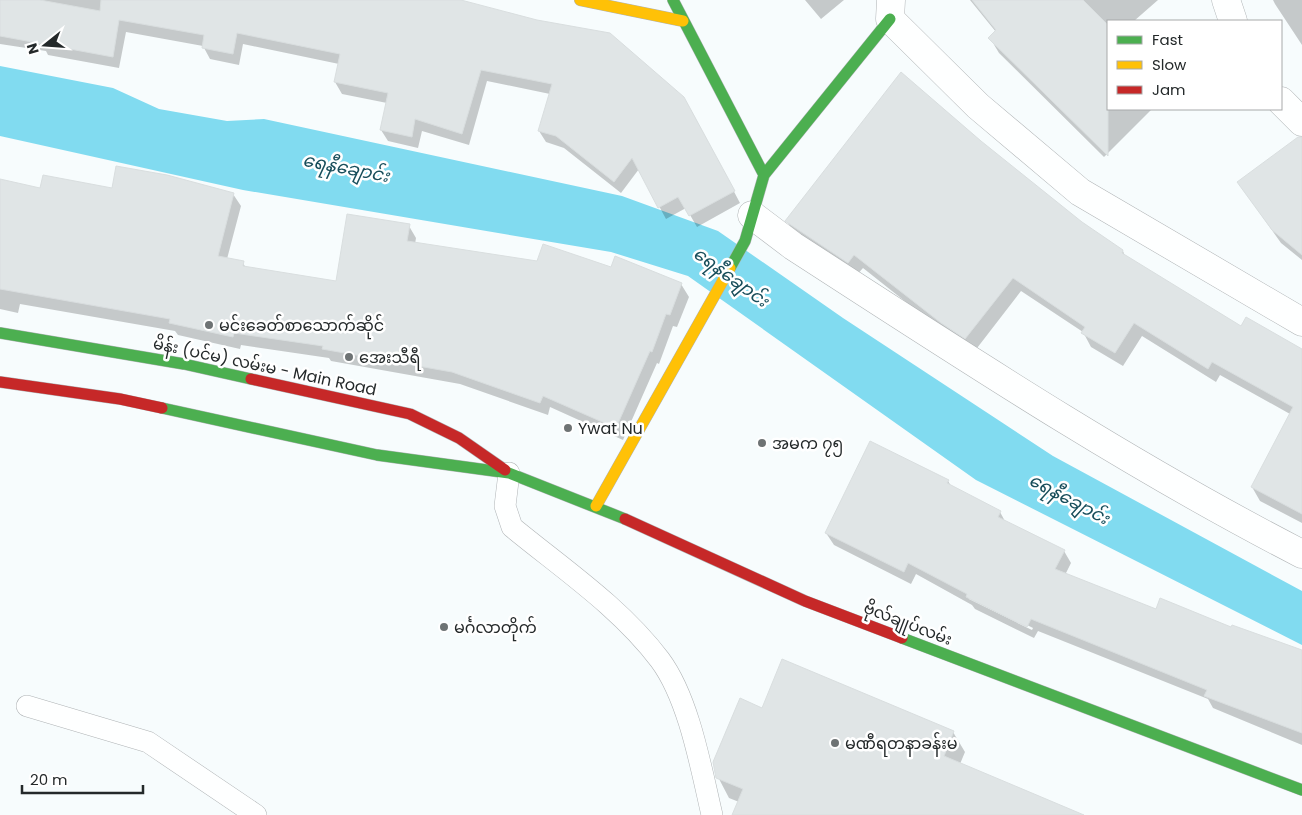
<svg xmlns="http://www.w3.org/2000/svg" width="1302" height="815" viewBox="0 0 1302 815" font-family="Poppins,'Noto Sans Myanmar',sans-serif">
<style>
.water{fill:#81dbf0}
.shadow{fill:#0003;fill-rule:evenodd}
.building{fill:#e0e5e6;stroke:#d9dedf}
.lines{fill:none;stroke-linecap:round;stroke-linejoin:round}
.lane-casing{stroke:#b0b4b6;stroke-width:22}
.street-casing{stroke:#b0b4b6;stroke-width:29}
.fast-casing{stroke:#b0b4b6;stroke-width:12}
.slow-casing{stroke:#b0b4b6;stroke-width:12}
.jam-casing{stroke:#b0b4b6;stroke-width:12}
.lane{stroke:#feffff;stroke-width:21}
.street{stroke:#feffff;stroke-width:28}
.fast{stroke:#4caf50;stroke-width:11}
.slow{stroke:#ffc107;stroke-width:11}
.jam{stroke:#c62828;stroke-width:11}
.poi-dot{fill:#6e7374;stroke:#fff;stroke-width:2}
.labels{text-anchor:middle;stroke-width:5;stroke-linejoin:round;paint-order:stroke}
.poi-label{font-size:16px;fill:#24292a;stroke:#fff;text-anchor:start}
.street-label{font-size:16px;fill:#24292a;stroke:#fff}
.water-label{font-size:18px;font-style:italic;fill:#184e5b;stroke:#fff}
</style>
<rect width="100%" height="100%" fill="#f7fcfd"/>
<!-- water -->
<path class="water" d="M0,66L113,88L159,109L227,121L264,119L622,196L718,231L843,318L1053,456L1302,591V645L976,480L688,276L611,252L243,190L0,136Z"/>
<!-- shadow -->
<path class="shadow" d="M0,0H460L691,110L740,203L697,227L686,208L666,219L639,169L621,193L564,148L546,142L539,131L550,94L487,81L469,145L422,131L418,148L388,141L381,130L387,103L342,94L335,82L339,64L243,44L239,65L210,59L203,46L126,32L119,68L48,55L46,51L0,44Z
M805,0H844L821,19Z
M970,0H1158L1134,21H1108V109H1152L1104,157L999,53L990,38L996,32Z
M1273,0H1302V45L1275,4Z
M980,142L1081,223L1123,251L1125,256L1241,327L1302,352V523L1260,501L1252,487L1290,414L1220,375L1216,382L1142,336L1123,366L1091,347L1083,332L1021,291L974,352L950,337L863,268L856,276L795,234L787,221Z
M1302,159V260L1281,243L1238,182Z
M0,180L42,189L233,194L241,206L227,259L243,263L246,268L337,283L409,226L416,238L415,244L538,262L611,269L681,284L689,297L677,327L673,326L659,364L657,363L623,440L550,407L548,415L460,384L331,361L329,358L241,345L240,349L178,335L175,331L20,304L18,313L0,309Z
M948,481L951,486L1000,512L1006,523L1064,551L1071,563L1065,575L1156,610L1232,628L1302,652V745L1213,708L1208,699L1038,631L1034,638L975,609L972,605L916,574L911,584L834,545L826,533ZM969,596L1033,628L1032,630L969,599Z
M763,709L953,732L965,752L960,764L1057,815H733L739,802L729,798L718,777Z"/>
<!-- building -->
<path class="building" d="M0,0H40L100,11L101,0H461L537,20L610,33L684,97L735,191L689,216L678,197L658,208L632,158L614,182L556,136L538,131L552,84L481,70L462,134L415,119L412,137L380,130L388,93L334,82L340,54L237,33L233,54L202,48L204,35L119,20L113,57L0,36Z
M972,0H1083L1108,25V156L988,38L996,30Z
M901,72L981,141L1082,222L1123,250L1122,253L1241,326L1246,317L1302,349V514L1251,487L1293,407L1212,362L1208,369L1134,323L1115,353L1081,333L1085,327L1013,278L965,339L941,323L854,255L848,263L785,221Z
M1298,137H1302V255L1272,230L1237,182Z
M116,166L167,175L234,193L218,256L244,261L243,266L336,281L347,214L410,224L407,241L537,261L543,244L611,267L615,256L682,283L670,315L666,314L652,352L650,351L616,428L543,396L540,403L452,372L322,349L323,346L234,333L233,337L169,323L170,319L0,289V179L40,188L43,175L112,188Z
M870,441L949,480L947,483L1001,511L998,517L1065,550L1055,569L1156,609L1160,598L1231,627L1232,625L1302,650V733L1204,696L1207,690L1031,619L1027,627L966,597L967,594L908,563L904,572L825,533Z
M782,659L954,731L944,756L1084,815H732L743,789L716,778L713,762L740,698L762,708Z"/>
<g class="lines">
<defs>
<path id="lane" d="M509,473L505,506L512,527C563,569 620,607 660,660C689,699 701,768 712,815
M27,706L148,742L256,815"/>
<path id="street" d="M891,0L890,19L978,106L1080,192L1302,322
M1226,0L1233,21
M1281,101L1302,122
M752,215L793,246C960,354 1125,463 1302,554"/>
<path id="fast" d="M673,0L764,175
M730,268L745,241L764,175L890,19
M0,333L184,364L251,379
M162,408L377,455L509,473L625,519
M902,638L1302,790"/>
<path id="slow" d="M580,0L683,21
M596,506L730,268"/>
<path id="jam" d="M251,379L410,414L459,438L505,470
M0,382L120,399L162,408
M625,519L805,601L902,638"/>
</defs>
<!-- lane casing -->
<use href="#lane" class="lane-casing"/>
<!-- street casing -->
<use href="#street" class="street-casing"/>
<!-- fast casing -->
<use href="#fast" class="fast-casing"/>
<!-- slow casing -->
<use href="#slow" class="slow-casing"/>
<!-- jam casing -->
<use href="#jam" class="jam-casing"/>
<!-- lane -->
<use href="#lane" class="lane"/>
<!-- street -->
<use href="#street" class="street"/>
<!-- fast -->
<use href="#fast" class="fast"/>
<!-- slow -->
<use href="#slow" class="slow"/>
<!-- jam -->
<use href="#jam" class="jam"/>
</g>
<!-- markers -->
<g class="poi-dot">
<circle cx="209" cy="325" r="5"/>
<circle cx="349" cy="357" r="5"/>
<circle cx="568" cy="428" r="5"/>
<circle cx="762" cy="443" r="5"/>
<circle cx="444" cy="627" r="5"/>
<circle cx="835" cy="743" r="5"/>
</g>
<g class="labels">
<!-- poi labels -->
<g class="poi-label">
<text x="219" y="331">မင်းခေတ်စာသောက်ဆိုင်</text>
<text x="359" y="363">အေးသီရီ</text>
<text x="578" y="434">Ywat Nu</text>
<text x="772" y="449">အမက ၇၅</text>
<text x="454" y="633">မင်္ဂလာတိုက်</text>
<text x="845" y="749">မဏီရတနာခန်းမ</text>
</g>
<!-- street labels -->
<g class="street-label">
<text transform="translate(265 366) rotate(12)" y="6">မိန်း (ပင်မ) လမ်းမ - Main Road</text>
<text transform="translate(908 623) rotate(21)" y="6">ဗိုလ်‌ချုပ်‌လမ်း</text>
</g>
<!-- water labels -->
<g class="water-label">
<text transform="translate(346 168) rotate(11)" y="6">ရေနီချောင်း</text>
<text transform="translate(731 277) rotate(36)" y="6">ရေနီချောင်း</text>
<text transform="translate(1069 499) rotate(28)" y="6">ရေနီချောင်း</text>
</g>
</g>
<!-- legend -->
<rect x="1107" y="20" width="175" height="90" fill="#ffffff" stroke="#a7a9aa"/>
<rect x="1117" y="36" width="25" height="8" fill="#4caf50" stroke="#a7a9aa"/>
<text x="1152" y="45" font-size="15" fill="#24292a">Fast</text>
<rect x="1117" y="61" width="25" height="8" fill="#ffc107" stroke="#a7a9aa"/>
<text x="1152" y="70" font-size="15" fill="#24292a">Slow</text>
<rect x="1117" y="86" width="25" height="8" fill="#c62828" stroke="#a7a9aa"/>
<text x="1152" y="95" font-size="15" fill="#24292a">Jam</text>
<!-- north arrow -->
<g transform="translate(45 45) rotate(253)" stroke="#ffffff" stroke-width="4" paint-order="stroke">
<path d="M0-4L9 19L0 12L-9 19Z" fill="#24292a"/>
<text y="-8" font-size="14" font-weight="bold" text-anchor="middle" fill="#24292a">N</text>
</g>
<!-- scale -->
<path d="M22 785v8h121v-8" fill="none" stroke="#24292a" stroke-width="2.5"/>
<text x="30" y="785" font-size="15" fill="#24292a" stroke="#ffffff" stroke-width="4" paint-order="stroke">20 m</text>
</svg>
